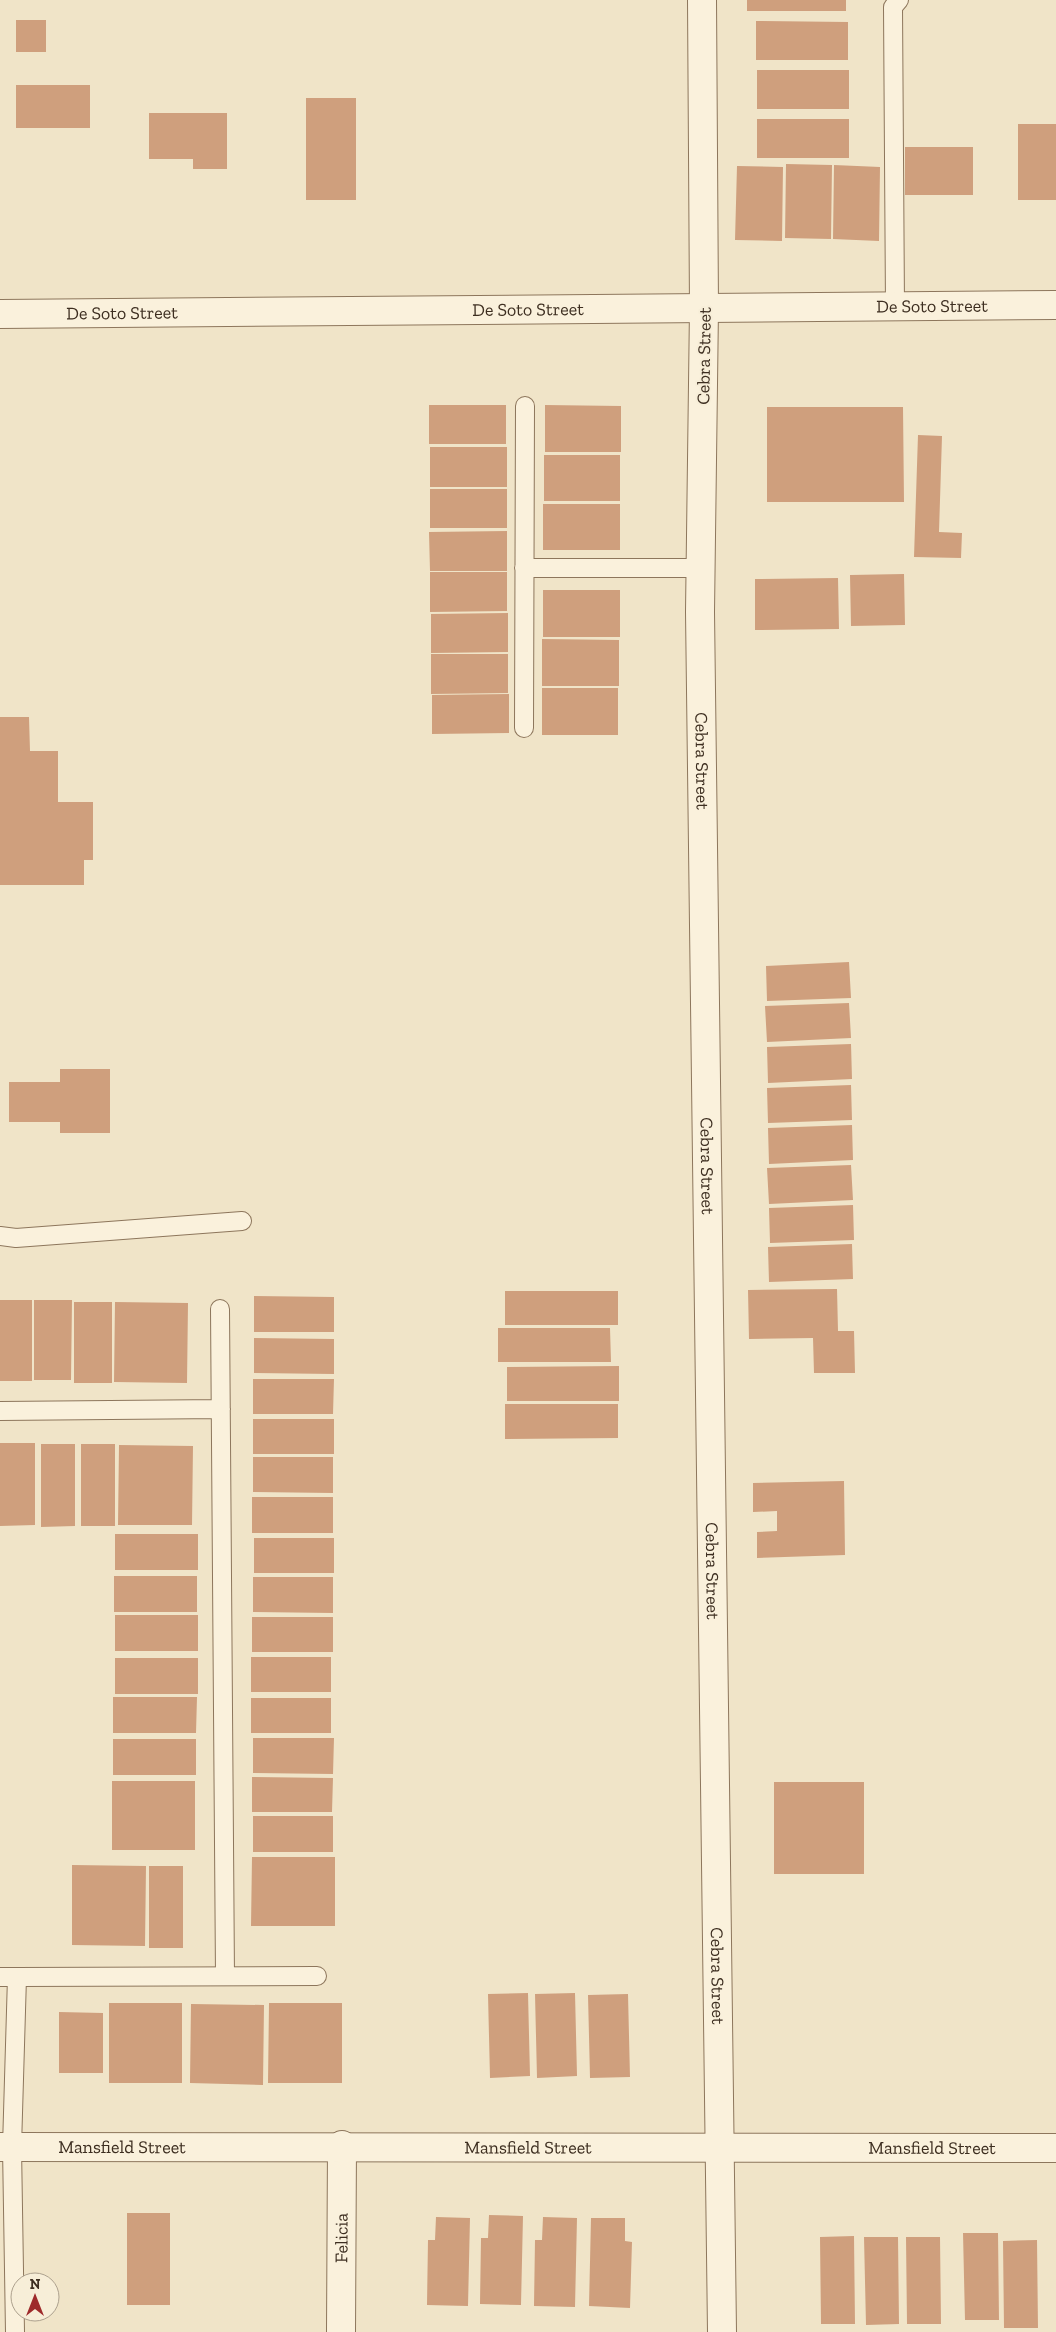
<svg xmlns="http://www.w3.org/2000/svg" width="1056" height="2332" viewBox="0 0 1056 2332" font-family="'Zilla Slab',serif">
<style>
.building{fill:#cf9f7d}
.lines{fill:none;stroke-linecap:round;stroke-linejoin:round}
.service-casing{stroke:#8d765c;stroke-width:20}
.minor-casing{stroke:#8d765c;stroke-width:30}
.tertiary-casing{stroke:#8d765c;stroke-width:30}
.service{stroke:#faf1dc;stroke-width:18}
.minor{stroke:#faf1dc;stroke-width:28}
.tertiary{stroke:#faf1dc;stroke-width:28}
.labels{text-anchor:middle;stroke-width:4;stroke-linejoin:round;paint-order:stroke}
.street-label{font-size:18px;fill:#3d2e20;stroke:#f7eed8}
</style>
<rect width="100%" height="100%" fill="#f0e4c8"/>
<!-- building -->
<path class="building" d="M747,0H846V11H747Z
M16,20H46V52H16Z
M756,21L848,22V60H756Z
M757,70H849V109H757Z
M16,85H90V128H16Z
M306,98H356V200H306Z
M149,113H227V169H193V159H149Z
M757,119H849V158H757Z
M1018,124H1056V200H1018Z
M905,147H973V195H905Z
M786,164L832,165L831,239L785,238Z
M834,165L880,167L879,241L833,239Z
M737,166L783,167L782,241L735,240Z
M429,405H506V444H429Z
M545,405L621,406V452H545Z
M767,407H903L904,502H767Z
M918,435L942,436L939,532L962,533L961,558L914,557Z
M430,447H507V487H430Z
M544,455H620V501H544Z
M430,489H507V528H430Z
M543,504H620V550H543Z
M507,531V571H430L429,532Z
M430,572H507V611L430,612Z
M904,574L905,625L851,626L850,575Z
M838,578L839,629L755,630V579Z
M543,590H620V637H543Z
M508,613V652L431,653V614Z
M542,639L619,640V686H542Z
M431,654H508V693L431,694Z
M542,688H618V735H542Z
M509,694V733L432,734V695Z
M0,717H29L30,751H58V802H93V860H84V885H0Z
M849,962L851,998L767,1001L766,966Z
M849,1003L851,1038L767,1042L765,1006Z
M851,1044L852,1079L768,1083L767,1047Z
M60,1069H110V1133H60V1122H9V1082H60Z
M851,1085L852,1120L768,1123L767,1088Z
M852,1125L853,1160L769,1164L768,1128Z
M851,1165L853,1200L769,1204L767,1168Z
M853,1205L854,1240L770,1243L769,1208Z
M852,1244L853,1279L769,1282L768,1247Z
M837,1289L838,1331H854L855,1373H814L813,1338L749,1339L748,1290Z
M505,1291H618V1325H505Z
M254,1296L334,1297V1332H254Z
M0,1300H32V1381H0Z
M34,1300H72L71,1380H34Z
M74,1302H112V1383H74Z
M115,1302L188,1303L187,1383L114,1382Z
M498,1328H610L611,1362H498Z
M254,1338L334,1339V1374L254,1373Z
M619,1366V1401H507V1367Z
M253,1379H334L333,1414H253Z
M505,1404H618V1438L505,1439Z
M253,1419H334V1454H253Z
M0,1443H35V1525L0,1526Z
M41,1444H75V1526L41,1527Z
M81,1444H115V1526H81Z
M119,1445L193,1446L192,1525H118Z
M253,1457H333V1493L253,1492Z
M844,1481L845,1555L757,1558V1532L777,1531V1511L753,1512V1483Z
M252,1497H333V1533H252Z
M115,1534H198V1570H115Z
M254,1538H334V1573H254Z
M114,1576H197V1612H114Z
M253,1577H333V1613L253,1612Z
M115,1615H198V1651H115Z
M252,1617H333V1652H252Z
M251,1657H331V1692H251Z
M115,1658H198V1694H115Z
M113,1697H197L196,1733H113Z
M251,1698H331V1733H251Z
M253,1738H334L333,1774L253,1773Z
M113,1739H196V1775H113Z
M252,1777L333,1778L332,1812H252Z
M112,1781H195V1850H112Z
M774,1782H864V1874H774Z
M253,1816H333V1852H253Z
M252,1857H335V1926H251Z
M72,1865L146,1866L145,1946L72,1945Z
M149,1866H183V1948H149Z
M528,1993L530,2076L490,2078L488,1994Z
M575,1993L577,2076L537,2078L535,1994Z
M628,1994L630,2077L590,2078L588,1995Z
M109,2003H182V2083H109Z
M269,2003H342V2083H268Z
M191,2004L264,2005L263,2085L190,2083Z
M59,2012L103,2013V2073H59Z
M127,2213H170V2305H127Z
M489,2215L523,2216L521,2305L480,2304L481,2238H488Z
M436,2217L470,2218L468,2306L427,2305L428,2240H435Z
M543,2217L577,2218L575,2307L534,2306L535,2240H542Z
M591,2218H625V2241L632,2242L630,2308L589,2306Z
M963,2233H998L999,2320H965Z
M854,2236L855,2324H821L820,2237Z
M864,2237H898L899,2324L866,2325Z
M906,2237H940L941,2324H907Z
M1037,2240L1038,2328H1004L1003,2241Z"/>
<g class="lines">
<defs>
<path id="service" d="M895,307L893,7L899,0
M524,568H701
M524,728L525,406
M0,1236L16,1238L242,1221
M220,1309L225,1976
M0,1411L221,1409
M0,1977H17
M15,2332L12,2147L17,1977L317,1976"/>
<g id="minor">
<path id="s1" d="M341,2332L342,2145"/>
</g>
<g id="tertiary">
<path id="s2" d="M702,0L704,308L700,612L722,2332"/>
<path id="s3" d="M0,314L1056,305"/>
<path id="s4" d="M0,2147L1056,2148"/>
</g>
</defs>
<!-- service casing -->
<use href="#service" class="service-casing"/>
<!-- minor casing -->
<use href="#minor" class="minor-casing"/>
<!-- tertiary casing -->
<use href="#tertiary" class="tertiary-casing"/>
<!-- service -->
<use href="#service" class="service"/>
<!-- minor -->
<use href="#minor" class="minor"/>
<!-- tertiary -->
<use href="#tertiary" class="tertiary"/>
</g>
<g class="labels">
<!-- street labels -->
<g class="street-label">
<text dy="6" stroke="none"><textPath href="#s3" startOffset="932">De Soto Street</textPath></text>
<text dy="6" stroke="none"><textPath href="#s3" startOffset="528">De Soto Street</textPath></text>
<text dy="6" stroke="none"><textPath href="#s3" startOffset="122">De Soto Street</textPath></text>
<text transform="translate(704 356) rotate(-89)" y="6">Cebra Street</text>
<text dy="6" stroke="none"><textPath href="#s2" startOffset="761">Cebra Street</textPath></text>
<text dy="6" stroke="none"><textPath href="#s2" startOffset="1166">Cebra Street</textPath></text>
<text dy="6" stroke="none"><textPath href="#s2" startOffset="1571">Cebra Street</textPath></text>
<text dy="6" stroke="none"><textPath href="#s2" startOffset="1976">Cebra Street</textPath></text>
<text dy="6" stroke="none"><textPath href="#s4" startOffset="122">Mansfield Street</textPath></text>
<text dy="6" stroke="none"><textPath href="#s4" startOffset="528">Mansfield Street</textPath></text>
<text dy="6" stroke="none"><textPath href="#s4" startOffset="932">Mansfield Street</textPath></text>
<text dy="6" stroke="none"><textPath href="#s1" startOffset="94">Felicia</textPath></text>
</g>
</g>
<!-- north arrow -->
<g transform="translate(35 2297)"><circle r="24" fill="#f7eed8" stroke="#ada18e"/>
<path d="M0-4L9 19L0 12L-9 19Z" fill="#9e2a2b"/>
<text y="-8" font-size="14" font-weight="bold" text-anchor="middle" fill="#3d2e20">N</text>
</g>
</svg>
